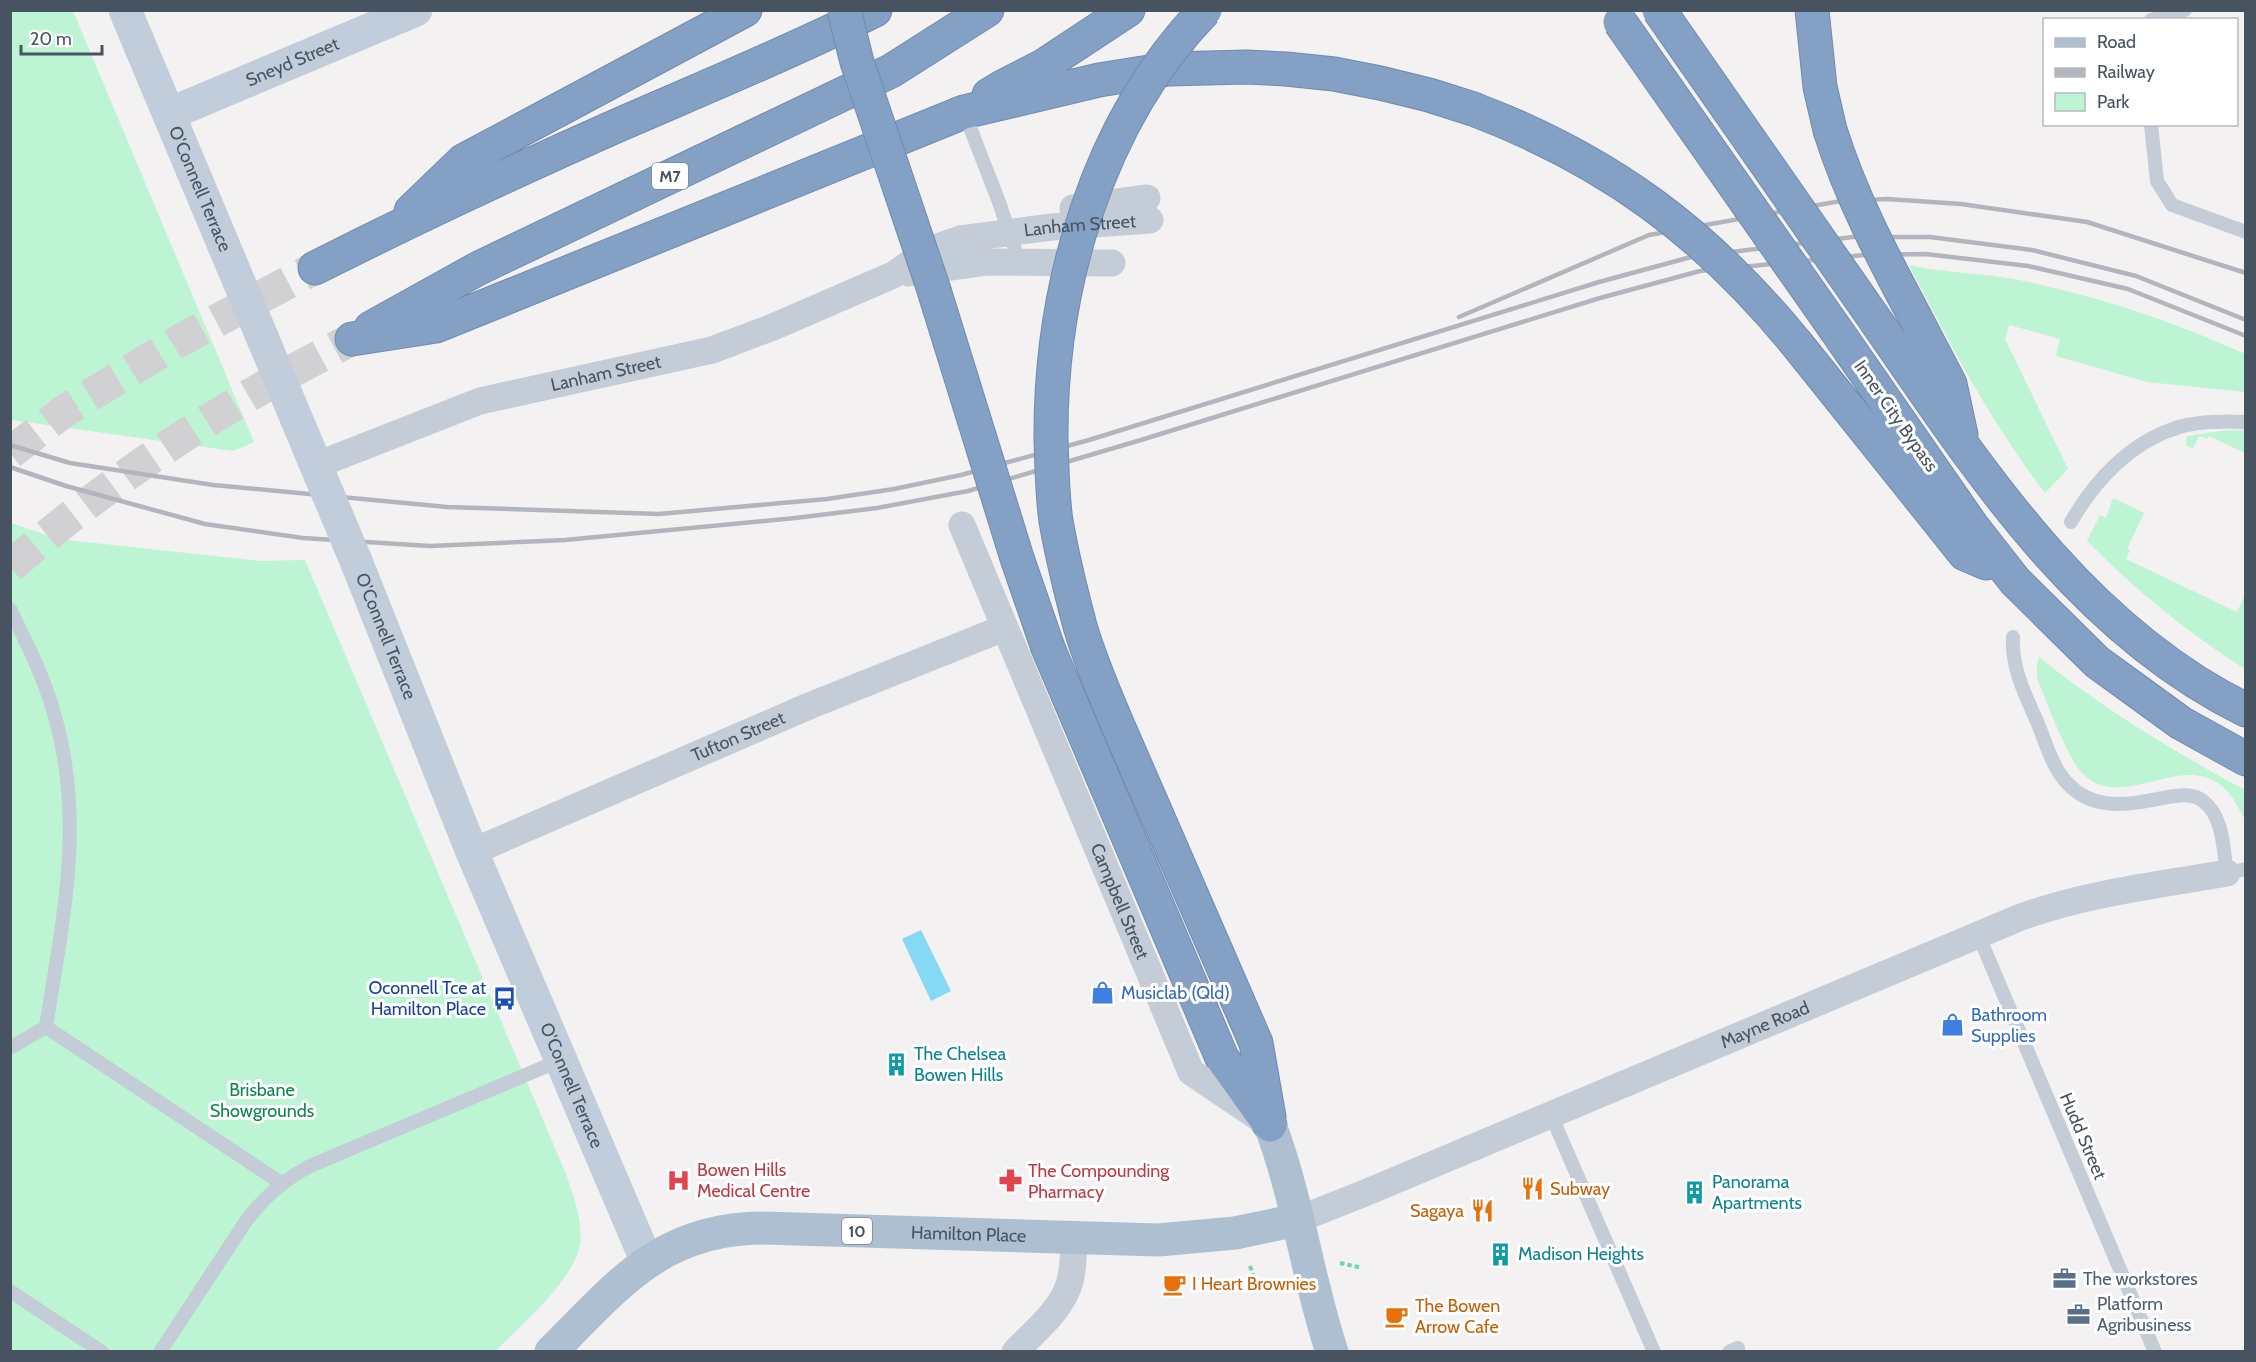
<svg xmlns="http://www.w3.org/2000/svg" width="2256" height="1362" viewBox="0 0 2256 1362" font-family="Cabin,sans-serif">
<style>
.green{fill:#bcf4d4}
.water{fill:#85d9f5}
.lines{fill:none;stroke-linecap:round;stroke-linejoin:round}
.motorway-tunnel{stroke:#d1d1d4;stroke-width:33;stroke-dasharray:33 16;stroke-linecap:butt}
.motorway-casing{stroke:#6f8bb0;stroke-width:35}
.path{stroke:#71d6a8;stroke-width:4;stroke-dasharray:4.5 3;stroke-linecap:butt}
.service{stroke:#c3ccd7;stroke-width:14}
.minor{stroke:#c3ccd7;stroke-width:27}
.secondary{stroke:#c2cddb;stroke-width:33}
.primary{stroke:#aebfd2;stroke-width:33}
.motorway{stroke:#84a0c4;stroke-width:33}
.rail{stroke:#b2b6bc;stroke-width:4.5}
.motorway-bridge-casing{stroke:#6f8bb0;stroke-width:35;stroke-linecap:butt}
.secondary-bridge{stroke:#c2cddb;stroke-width:33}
.motorway-bridge{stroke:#84a0c4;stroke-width:33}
.labels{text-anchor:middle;stroke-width:6;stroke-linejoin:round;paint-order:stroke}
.shield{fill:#fff;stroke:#7e8790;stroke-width:1.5}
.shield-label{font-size:16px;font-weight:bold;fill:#475360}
.street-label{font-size:18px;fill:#475360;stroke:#fff}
.transit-label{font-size:18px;fill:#164399;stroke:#fff;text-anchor:end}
.shop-label{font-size:18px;fill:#366cbe;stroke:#fff;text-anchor:start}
.culture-label{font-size:18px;fill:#0d838f;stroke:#fff;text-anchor:start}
.park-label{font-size:18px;fill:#0e854f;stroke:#fff}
.health-label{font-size:18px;fill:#be3a42;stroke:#fff;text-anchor:start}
.food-label{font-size:18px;fill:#c56008;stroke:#fff;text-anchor:start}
.service-label{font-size:18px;fill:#4e5e75;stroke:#fff;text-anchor:start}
</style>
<rect width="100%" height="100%" fill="#f3f1f1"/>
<!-- green -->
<path class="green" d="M11,10L73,11L254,442L233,451L11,420Z
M1909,265C1945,273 1983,273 2019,280C2097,296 2173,321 2245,354V392L2147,382L2056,356L2060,339L2009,325L2005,339L2068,469L2045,493C1989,419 1951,346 1909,265Z
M2245,430V453L2209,436L2207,439L2199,436L2193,449L2186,445L2187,436L2221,431Z
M2113,498L2144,513L2127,549L2130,550L2126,559L2237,612L2245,595V669C2187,632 2135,590 2087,541L2100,515L2106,518Z
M11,523L58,539L260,561L305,560L566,1174C573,1195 583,1221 580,1243C576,1278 520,1327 495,1351L11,1352Z
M2039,657C2103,709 2173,751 2245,790V817H2243C2203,725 2130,820 2083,774C2068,760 2046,700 2037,678V664Z"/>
<!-- water -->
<path class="water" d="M921,930L951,991L931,1001L902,939Z"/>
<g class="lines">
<!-- motorway-tunnel -->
<path class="motorway-tunnel" d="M10,453L63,412L177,342L315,268
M10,567C81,505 159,449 240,401C276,379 315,359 352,339"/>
<defs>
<path id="motorway" d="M1812,10L1820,87L1830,130
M989,95L1004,86L1043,66L1128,10
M411,211L463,161L745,10
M315,268C416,217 519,169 623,123C708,86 793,51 875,10
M1916,319L1950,384L1961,435
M1878,324C1979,470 2081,629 2246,710
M371,328L479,268L891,71L987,10
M1836,330L1972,526L2015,581L2097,662L2181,723L2246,759
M352,339L436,326L964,112L1099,80L1168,69L1247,67L1286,69L1334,74L1380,83L1429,95L1473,109
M1796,343L1965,554L1986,563
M1048,648L1222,1058L1270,1125
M1173,852L1256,1043L1269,1117"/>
</defs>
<!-- motorway casing -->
<use href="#motorway" class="motorway-casing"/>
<!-- path -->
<path class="path" d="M1340,1263L1362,1268
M1250,1266L1253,1275"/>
<!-- service -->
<path class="service" d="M2151,20L2185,10
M964,112L999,202L1019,262
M2151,124L2157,181L2172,205L2246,232
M2071,522C2095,480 2130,443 2176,428C2197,421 2224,421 2246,422
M10,609C26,642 43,675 53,710C86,819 63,918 46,1027
M2013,637C2011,668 2026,696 2038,724C2045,740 2050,760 2060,774C2087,814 2128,805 2168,797C2180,795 2193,793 2203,801C2224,817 2223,849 2227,873L2246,869
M1978,934L2155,1352
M46,1027L281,1183
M10,1048L46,1027
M1551,1115L1654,1352
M10,1291L102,1352
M160,1352L246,1221C264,1197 283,1180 310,1166L561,1060
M1729,1352L1738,1348"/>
<!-- minor -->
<g class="minor">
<path d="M1073,208L1147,198"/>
<path d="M909,273L988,262L1112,263"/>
<path id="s1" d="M317,465L480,401L712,350L773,327L893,275L929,250L960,239L1052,227L1150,220"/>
<path id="s2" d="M962,525L1191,1072L1262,1120"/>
<path id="s3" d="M472,852L809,706L1004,628"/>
<path id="s4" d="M1297,1220L1365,1193L2021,917C2087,893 2159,885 2227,873"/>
<path d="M1015,1352C1035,1331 1063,1309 1070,1281C1074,1267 1073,1252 1074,1238"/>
</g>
<!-- secondary -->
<g class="secondary">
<path id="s5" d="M125,10L320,475"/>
<path id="s6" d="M169,114L416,10"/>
<path id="s7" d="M356,561L472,852L647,1262"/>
</g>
<!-- primary -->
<g class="primary">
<path d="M1270,1125C1298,1199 1307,1277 1332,1352"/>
<path id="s8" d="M551,1352C617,1286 661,1228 763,1228L1158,1240L1235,1233L1297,1220"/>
</g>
<!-- motorway -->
<use href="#motorway" class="motorway"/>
<!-- rail -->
<path class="rail" d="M1459,317L1649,235L1835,202L1887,199L1961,204L2087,222L2246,273
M10,445L70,463L213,485L447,507L659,514L827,499L894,489L961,475L1089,440L1599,282L1691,257L1853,237H1930L2032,250L2136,276L2246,320
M10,467L66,486L205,524L303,538L430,546L565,540L795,518L877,508L968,491L1141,440L1600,298L1700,271L1864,255L1926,254L2028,266L2128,289L2246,336"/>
<defs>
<path id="motorway-bridge" d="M844,10L857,62L933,287L1017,558L1048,648
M1659,10L1878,324
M1620,22L1836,330
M1473,109C1608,160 1705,232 1796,343
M1830,130C1851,197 1883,257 1916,319
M1173,852C1155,811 1137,769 1119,728C1105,695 1090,661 1080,626C1071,592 1062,556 1056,521C1052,494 1052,466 1051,439C1050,287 1097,122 1205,10"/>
</defs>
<!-- motorway-bridge casing -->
<use href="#motorway-bridge" class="motorway-bridge-casing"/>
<!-- secondary-bridge -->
<path class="secondary-bridge" d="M320,475L356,561"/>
<!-- motorway-bridge -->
<use href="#motorway-bridge" class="motorway-bridge"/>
</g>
<!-- icons -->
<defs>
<symbol id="shop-bare" viewBox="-9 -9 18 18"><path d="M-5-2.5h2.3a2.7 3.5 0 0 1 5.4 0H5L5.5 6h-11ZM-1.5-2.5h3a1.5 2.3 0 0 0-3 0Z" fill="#3f7fe0" stroke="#fff" stroke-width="2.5" paint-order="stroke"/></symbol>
<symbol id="bus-bare" viewBox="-9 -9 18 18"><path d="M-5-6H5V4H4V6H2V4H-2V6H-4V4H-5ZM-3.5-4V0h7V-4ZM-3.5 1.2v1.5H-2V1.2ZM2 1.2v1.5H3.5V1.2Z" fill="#1a4fb4" stroke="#fff" stroke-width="2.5" paint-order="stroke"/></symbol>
<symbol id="building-bare" viewBox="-9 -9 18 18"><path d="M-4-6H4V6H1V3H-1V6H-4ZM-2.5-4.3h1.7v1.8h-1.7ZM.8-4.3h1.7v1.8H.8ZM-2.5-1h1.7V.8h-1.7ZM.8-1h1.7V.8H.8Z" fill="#0f9aa8" stroke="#fff" stroke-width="2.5" paint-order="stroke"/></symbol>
<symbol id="hospital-bare" viewBox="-9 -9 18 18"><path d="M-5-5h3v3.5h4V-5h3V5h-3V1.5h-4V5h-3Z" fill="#e0444e" stroke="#fff" stroke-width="2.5" paint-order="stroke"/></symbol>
<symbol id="pharmacy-bare" viewBox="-9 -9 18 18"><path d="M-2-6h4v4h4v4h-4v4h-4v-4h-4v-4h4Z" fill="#e0444e" stroke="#fff" stroke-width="2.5" paint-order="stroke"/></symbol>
<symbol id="restaurant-bare" viewBox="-9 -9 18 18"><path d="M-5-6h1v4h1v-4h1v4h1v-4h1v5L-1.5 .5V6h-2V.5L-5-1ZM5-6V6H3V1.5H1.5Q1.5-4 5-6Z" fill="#e8710a" stroke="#fff" stroke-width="2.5" paint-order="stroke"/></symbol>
<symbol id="office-bare" viewBox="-9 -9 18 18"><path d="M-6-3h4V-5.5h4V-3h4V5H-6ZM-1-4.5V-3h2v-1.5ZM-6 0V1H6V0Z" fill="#5c6f8a" stroke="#fff" stroke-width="2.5" paint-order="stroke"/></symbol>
<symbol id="cafe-bare" viewBox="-9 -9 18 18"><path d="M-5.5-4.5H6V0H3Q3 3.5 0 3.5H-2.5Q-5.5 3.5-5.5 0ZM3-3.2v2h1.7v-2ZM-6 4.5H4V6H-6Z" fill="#e8710a" stroke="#fff" stroke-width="2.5" paint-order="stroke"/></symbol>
</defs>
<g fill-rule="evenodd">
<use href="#shop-bare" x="1086" y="976" width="33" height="33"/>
<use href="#bus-bare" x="488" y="982" width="33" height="33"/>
<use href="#shop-bare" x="1936" y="1008" width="33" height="33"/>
<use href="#building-bare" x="880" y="1048" width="33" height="33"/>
<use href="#hospital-bare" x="662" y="1164" width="33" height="33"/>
<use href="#pharmacy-bare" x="994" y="1164" width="33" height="33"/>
<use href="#restaurant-bare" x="1516" y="1172" width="33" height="33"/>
<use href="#building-bare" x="1678" y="1176" width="33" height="33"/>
<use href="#restaurant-bare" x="1466" y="1194" width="33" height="33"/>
<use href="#building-bare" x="1484" y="1238" width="33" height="33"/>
<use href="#office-bare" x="2048" y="1262" width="33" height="33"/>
<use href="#cafe-bare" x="1158" y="1268" width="33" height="33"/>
<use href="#office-bare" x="2062" y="1298" width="33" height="33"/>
<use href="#cafe-bare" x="1380" y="1300" width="33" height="33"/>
</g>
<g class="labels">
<!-- shield labels -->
<g class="shield">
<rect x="652" y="163" width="36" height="26" rx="4.5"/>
<rect x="842" y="1218" width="30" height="26" rx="4.5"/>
</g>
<g class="shield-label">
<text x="670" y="182">M7</text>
<text x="857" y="1237">10</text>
</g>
<!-- street labels -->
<g class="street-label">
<text dy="6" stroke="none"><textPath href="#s6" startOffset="134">Sneyd Street</textPath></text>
<text dy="6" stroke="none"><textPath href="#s5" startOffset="194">O'Connell Terrace</textPath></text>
<text dy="6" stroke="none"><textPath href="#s1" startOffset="806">Lanham Street</textPath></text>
<text dy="6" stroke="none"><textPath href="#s1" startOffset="304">Lanham Street</textPath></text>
<text transform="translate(1896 416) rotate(55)" y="6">Inner City Bypass</text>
<text dy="6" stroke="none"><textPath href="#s7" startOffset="81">O'Connell Terrace</textPath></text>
<text dy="6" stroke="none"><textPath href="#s3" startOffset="290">Tufton Street</textPath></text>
<text dy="6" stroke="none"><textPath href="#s2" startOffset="408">Campbell Street</textPath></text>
<text dy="6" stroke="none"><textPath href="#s4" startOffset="507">Mayne Road</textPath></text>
<text dy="6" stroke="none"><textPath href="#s7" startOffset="567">O'Connell Terrace</textPath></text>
<text transform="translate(2083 1136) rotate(67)" y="6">Hudd Street</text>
<text dy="6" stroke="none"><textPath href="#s8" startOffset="460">Hamilton Place</textPath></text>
</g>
<!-- transit labels -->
<g class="transit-label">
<text x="486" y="994">Oconnell Tce at<tspan x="486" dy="21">Hamilton Place</tspan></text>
</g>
<!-- shop labels -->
<g class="shop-label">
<text x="1121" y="999">Musiclab (Qld)</text>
<text x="1971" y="1021">Bathroom<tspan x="1971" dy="21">Supplies</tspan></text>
</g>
<!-- culture labels -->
<g class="culture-label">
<text x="914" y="1060">The Chelsea<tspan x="914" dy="21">Bowen Hills</tspan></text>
<text x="1712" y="1188">Panorama<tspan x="1712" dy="21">Apartments</tspan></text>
<text x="1518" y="1260">Madison Heights</text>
</g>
<!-- park labels -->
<g class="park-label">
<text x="262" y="1096">Brisbane<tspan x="262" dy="21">Showgrounds</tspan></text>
</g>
<!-- health labels -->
<g class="health-label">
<text x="697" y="1176">Bowen Hills<tspan x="697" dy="21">Medical Centre</tspan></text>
<text x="1028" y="1177">The Compounding<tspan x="1028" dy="21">Pharmacy</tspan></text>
</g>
<!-- food labels -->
<g class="food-label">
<text x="1550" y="1195">Subway</text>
<text x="1464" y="1217" text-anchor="end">Sagaya</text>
<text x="1192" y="1290">I Heart Brownies</text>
<text x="1415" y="1312">The Bowen<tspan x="1415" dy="21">Arrow Cafe</tspan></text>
</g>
<!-- service labels -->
<g class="service-label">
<text x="2083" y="1285">The workstores</text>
<text x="2097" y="1310">Platform<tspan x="2097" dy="21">Agribusiness</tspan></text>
</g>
</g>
<!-- border -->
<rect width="2256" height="1362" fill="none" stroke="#475360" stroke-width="24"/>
<!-- legend -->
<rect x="2043" y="18" width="195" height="108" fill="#ffffff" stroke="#b5babf" stroke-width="1.5"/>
<rect x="2055" y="38" width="30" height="9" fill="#aebfd2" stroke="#b5babf" stroke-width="1.5"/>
<text x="2097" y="48" font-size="18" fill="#475360">Road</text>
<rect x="2055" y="68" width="30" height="9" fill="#b2b6bc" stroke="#b5babf" stroke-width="1.5"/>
<text x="2097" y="78" font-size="18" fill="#475360">Railway</text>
<rect x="2055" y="93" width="30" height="18" fill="#bcf4d4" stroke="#b5babf" stroke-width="1.5"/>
<text x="2097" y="108" font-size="18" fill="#475360">Park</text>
<!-- scale -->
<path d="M21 45v9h81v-9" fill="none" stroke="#475360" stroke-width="3"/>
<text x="30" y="45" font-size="18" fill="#475360" stroke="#ffffff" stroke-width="4.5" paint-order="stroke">20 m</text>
</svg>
